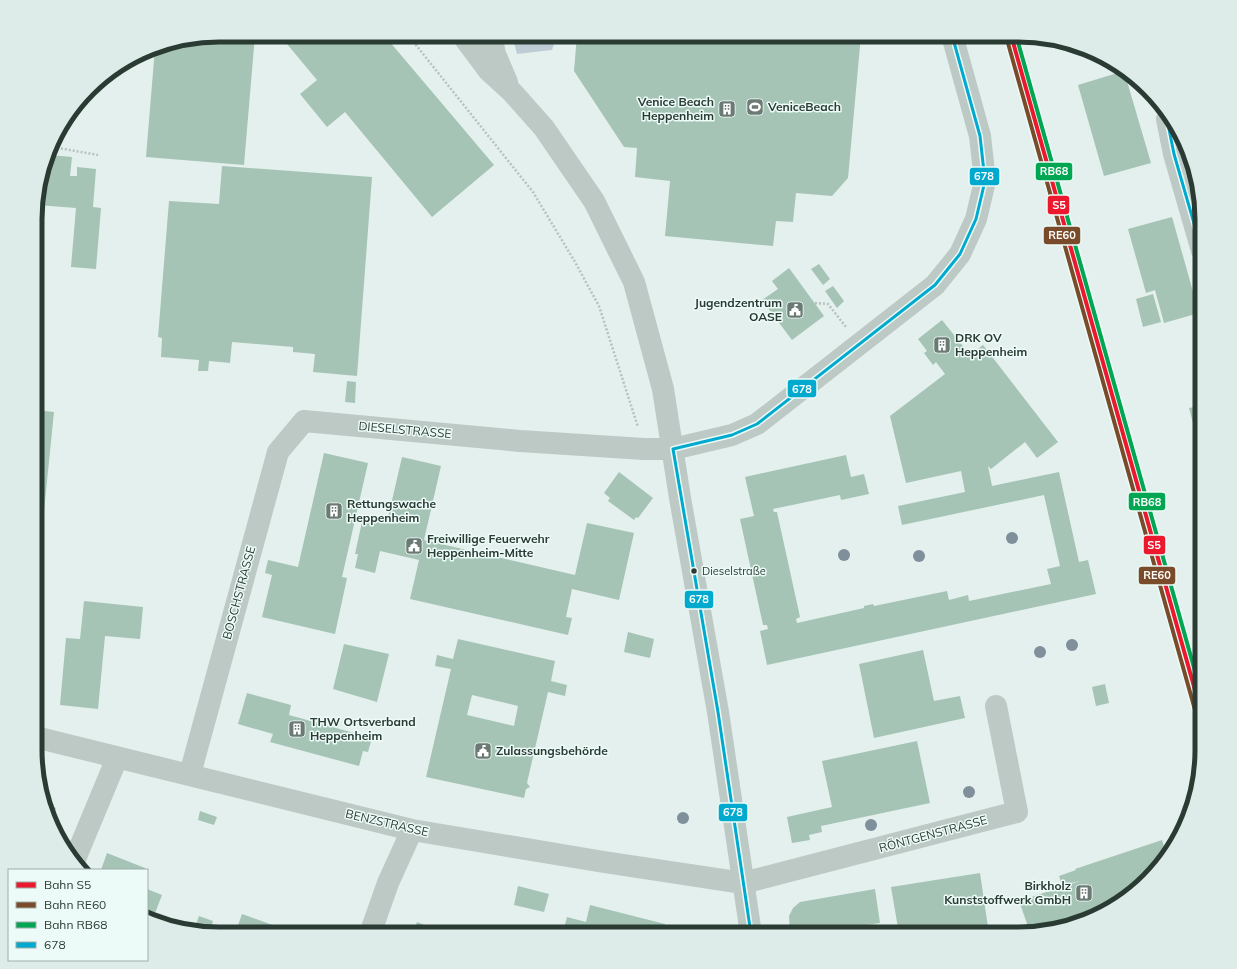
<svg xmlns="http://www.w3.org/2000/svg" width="1237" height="969" viewBox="0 0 1237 969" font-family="Mulish,sans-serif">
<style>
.green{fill:#beccd6}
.building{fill:#a5c4b5;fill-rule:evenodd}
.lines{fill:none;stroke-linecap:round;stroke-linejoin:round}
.path{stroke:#b5c2bd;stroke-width:2.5;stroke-dasharray:2 2;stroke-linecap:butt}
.minor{stroke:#bdc9c5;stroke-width:22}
.bus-1-casing{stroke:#edfbf8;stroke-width:6}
.bus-1{stroke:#00a9ce;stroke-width:3}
.rail-1-casing{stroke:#edfbf8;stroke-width:7}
.rail-2-casing{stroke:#edfbf8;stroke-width:7}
.rail-3-casing{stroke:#edfbf8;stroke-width:7}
.rail-1{stroke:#ec192e;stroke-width:4}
.rail-2{stroke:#7a4b2a;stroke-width:4}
.rail-3{stroke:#00a651;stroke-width:4}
.tree{fill:#7f8f9c}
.bus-dot{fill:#2a3b33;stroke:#edfbf8;stroke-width:1.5}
.labels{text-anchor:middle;stroke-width:3;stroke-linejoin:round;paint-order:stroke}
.bus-label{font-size:11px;fill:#2a3b33;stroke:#edfbf8;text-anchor:start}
.poi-label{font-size:12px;font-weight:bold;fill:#2a3b33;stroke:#edfbf8;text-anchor:start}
.street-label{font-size:12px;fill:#2a3b33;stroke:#edfbf8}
.rim{fill:none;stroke:#2a3b33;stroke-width:5}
.line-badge{stroke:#edfbf8;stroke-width:1.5}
.badge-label{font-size:11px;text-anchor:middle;font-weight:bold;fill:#fff}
</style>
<rect width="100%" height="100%" fill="#e4f0ed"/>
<!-- green -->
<path class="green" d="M512,35H557L552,50L517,54Z"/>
<!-- building -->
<path class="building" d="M219,35H255L244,165L146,157L155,48L160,45Z
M298,35H384L494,165L432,217L345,112L327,127L300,94L317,80L287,44Z
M577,35H861L848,178L832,196L796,193L793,222L776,221L773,246L665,236L670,181L635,177L637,148L624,147L574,71Z
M1124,71L1151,163L1104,176L1078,85Z
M50,155L72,157L70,176H77V167L96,169L93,207L101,208L96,269L71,267L76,208L37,205V195Z
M222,166L372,177L357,376L313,372L315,354L293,352V347L232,342L230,363L209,361L208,371H198L199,360L161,357L162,338L158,337L169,201L219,204Z
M1172,217L1199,313L1164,323L1155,290L1146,293L1128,229Z
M819,264L830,279L823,285L811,269Z
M789,268L824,316L792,340L762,300L778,289L772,281Z
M833,286L844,301L837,308L825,291Z
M1153,294L1161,322L1143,327L1136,299Z
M942,320L970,355L983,345L1058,442L1037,458L1025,442L991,469L988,466L992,486L1059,472L1079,562L1088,560L1096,594L767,665L760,631L768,629L767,625H763L740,519L754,516L745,477L846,455L851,477L864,474L869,494L841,500L840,495L773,509L774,512H777L800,617L796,619L797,623L864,608V606L873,604L874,606L947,591L949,600L968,595L969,601L1051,584L1047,569L1060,566L1044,495L902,525L898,506L965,492L961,471L906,483L890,416L945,374L936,362L933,365L924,353L927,351L918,339Z
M347,381L356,382L355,403L345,402Z
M1199,406L1202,425L1194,427L1189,408Z
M36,410L54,412L37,580H36Z
M324,453L368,463L342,577L347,578L335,634L262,617L272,575L265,573L268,560L298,567Z
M402,457L441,466L424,540L575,575L587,523L634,533L619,600L572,589L566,617L572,618L568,635L410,599L419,560L380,551L375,573L355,568L358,554H355L363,517L387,522Z
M619,472L653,498L638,518L636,517L634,520L608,501L610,498L604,493Z
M84,601L143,607L140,639L105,636L98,709L60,705L66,638L80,639Z
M628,632L654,639L650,658L624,652Z
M458,639L555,661L551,681L567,685L565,696L548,692L527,783L530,787L526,789L524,798L426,777L451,669L435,666L437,655L453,659ZM472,695L518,706L514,726L467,715Z
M344,644L389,654L377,702L333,689Z
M923,650L934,701L960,696L965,718L874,738L859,664Z
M1105,684L1109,703L1096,706L1092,687Z
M247,693L291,705L289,715L372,738L368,752L363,751L359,766L270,742L273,734L238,724Z
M917,741L930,803L821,826L822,832L809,835L810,840L792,843L787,817L832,807L822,761Z
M47,804L56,808L51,820Z
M200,811L217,817L214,825L198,820Z
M1162,840L1167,855L1156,871L1089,920L1030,932L1019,901L1080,881L1062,885L1059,876L1076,870L1075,869Z
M107,853L145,868L144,870H101Z
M980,873L989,934H899L891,887Z
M518,886L549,894L544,912L514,905Z
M147,889L162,895L152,921L147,919Z
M875,889L880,923L822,932V934H790L789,916L793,908L800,902Z
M590,905L665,924L662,934L563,932L567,917L586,922Z
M242,914L278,927L276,934H235Z
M199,916L213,921L209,934L194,930Z
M417,922L432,928L430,934H413Z"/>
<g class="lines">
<!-- path -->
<path class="path" d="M408,35L533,192L575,262L599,306L638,427
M912,35L931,43
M53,147L98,155
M815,303L828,304L846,327"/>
<!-- minor -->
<path class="minor" d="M462,35L489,71L512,92L544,128L594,201L634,282L663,389L680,498L718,712L751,934
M491,35L495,54L507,82
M1167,119L1174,154L1202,251
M35,737L412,830L604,862L743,883L1017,812L996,706
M190,774L278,452L304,421L520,441L644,449H673L732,435L757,424L935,285L960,254L976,219L985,181L980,136L952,35
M75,859L117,758
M370,934L388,883L412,830"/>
<defs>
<path id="bus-1" d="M1167,119L1174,154L1202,251
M673,449L732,435L757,424L935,285L960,254L976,219L985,181L980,136L952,35
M673,449L718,712L751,934"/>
</defs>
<!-- bus-1 casing -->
<use href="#bus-1" class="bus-1-casing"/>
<!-- bus-1 -->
<use href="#bus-1" class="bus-1"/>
<defs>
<path id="rail-1" d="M1011,35L1202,715"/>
<path id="rail-2" d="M1006,36L1197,717"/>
<path id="rail-3" d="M1016,35L1202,696"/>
</defs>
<!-- rail-1 casing -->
<use href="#rail-1" class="rail-1-casing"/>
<!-- rail-2 casing -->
<use href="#rail-2" class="rail-2-casing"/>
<!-- rail-3 casing -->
<use href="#rail-3" class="rail-3-casing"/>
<!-- rail-1 -->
<use href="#rail-1" class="rail-1"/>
<!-- rail-2 -->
<use href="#rail-2" class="rail-2"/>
<!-- rail-3 -->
<use href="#rail-3" class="rail-3"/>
</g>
<!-- trees -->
<g class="tree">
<circle cx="1012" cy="538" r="6"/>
<circle cx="844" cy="555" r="6"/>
<circle cx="919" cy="556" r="6"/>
<circle cx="1072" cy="645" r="6"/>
<circle cx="1040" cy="652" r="6"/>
<circle cx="969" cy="792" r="6"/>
<circle cx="683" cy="818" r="6"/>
<circle cx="871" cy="825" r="6"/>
</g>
<!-- icons -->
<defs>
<symbol id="stadium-square" viewBox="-11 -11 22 22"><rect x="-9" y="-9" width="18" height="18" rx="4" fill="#6b7a74" stroke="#edfbf8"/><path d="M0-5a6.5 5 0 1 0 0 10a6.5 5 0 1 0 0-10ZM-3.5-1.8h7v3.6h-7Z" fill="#fff"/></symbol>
<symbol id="building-square" viewBox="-11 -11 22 22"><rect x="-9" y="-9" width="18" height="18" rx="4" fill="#6b7a74" stroke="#edfbf8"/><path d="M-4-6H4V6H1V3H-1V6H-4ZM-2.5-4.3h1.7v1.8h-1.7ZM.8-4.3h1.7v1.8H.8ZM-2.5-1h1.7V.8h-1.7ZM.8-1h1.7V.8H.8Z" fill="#fff"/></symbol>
<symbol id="civic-square" viewBox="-11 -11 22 22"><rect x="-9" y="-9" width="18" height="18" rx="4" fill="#6b7a74" stroke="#edfbf8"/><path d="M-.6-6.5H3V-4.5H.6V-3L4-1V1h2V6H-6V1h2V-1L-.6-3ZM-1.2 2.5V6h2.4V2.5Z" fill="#fff"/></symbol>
</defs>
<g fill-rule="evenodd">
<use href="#stadium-square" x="745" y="97" width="20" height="20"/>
<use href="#building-square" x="717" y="99" width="20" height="20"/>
<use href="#civic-square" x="785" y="300" width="20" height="20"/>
<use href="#building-square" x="932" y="335" width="20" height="20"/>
<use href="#building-square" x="324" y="501" width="20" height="20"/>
<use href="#civic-square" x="404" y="536" width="20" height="20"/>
<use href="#building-square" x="287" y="719" width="20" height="20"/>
<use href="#civic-square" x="473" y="741" width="20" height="20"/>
<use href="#building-square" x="1074" y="883" width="20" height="20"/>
</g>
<!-- markers -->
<circle class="bus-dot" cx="694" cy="571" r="3.5"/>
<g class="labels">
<!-- bus labels -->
<g class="bus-label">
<text x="702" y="575">Dieselstraße</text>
</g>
<!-- poi labels -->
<g class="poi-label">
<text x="714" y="106" text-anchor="end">Venice Beach<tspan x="714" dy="14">Heppenheim</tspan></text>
<text x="768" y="111">VeniceBeach</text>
<text x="782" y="307" text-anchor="end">Jugendzentrum<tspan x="782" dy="14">OASE</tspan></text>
<text x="955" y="342">DRK OV<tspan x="955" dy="14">Heppenheim</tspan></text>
<text x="347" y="508">Rettungswache<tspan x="347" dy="14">Heppenheim</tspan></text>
<text x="427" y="543">Freiwillige Feuerwehr<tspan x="427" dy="14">Heppenheim-Mitte</tspan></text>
<text x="310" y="726">THW Ortsverband<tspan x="310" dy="14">Heppenheim</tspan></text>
<text x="496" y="755">Zulassungsbehörde</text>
<text x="1071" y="890" text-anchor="end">Birkholz<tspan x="1071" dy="14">Kunststoffwerk GmbH</tspan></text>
</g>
<!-- street labels -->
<g class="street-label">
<text transform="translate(405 430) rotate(5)" y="4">DIESELSTRASSE</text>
<text transform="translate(239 593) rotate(-75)" y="4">BOSCHSTRASSE</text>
<text transform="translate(387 823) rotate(13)" y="4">BENZSTRASSE</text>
<text transform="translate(933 834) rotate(-15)" y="4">RÖNTGENSTRASSE</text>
</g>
</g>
<!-- crop -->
<path d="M0 0H1237V969H0ZM219 42H1018A177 177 0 0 1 1195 219V750A177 177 0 0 1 1018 927H219A177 177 0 0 1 42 750V219A177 177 0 0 1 219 42Z" fill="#ddece8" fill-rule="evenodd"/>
<path class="rim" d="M219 42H1018A177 177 0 0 1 1195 219V750A177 177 0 0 1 1018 927H219A177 177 0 0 1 42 750V219A177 177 0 0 1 219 42Z"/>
<g class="line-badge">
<rect x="1035" y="162" width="38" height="19" rx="4" fill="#00a651"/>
<rect x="969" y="167" width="31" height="19" rx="4" fill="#00a9ce"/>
<rect x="1047" y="195" width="23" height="20" rx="4" fill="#ec192e"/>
<rect x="1043" y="226" width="38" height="19" rx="4" fill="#7a4b2a"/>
<rect x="787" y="379" width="30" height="19" rx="4" fill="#00a9ce"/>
<rect x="1128" y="492" width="38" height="19" rx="4" fill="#00a651"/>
<rect x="1143" y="535" width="23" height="20" rx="4" fill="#ec192e"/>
<rect x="1138" y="566" width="38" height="19" rx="4" fill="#7a4b2a"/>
<rect x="684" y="590" width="30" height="19" rx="4" fill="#00a9ce"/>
<rect x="718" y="803" width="30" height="19" rx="4" fill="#00a9ce"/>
</g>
<g class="badge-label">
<text x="1054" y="175">RB68</text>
<text x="984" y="180">678</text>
<text x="1059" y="209">S5</text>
<text x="1062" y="239">RE60</text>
<text x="802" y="393">678</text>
<text x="1147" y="506">RB68</text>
<text x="1154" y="549">S5</text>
<text x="1157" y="579">RE60</text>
<text x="699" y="603">678</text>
<text x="733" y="816">678</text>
</g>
<!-- legend -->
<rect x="8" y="869" width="140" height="92" fill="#edfbf8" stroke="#9faea9"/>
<rect x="16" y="882" width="20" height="6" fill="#ec192e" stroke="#9faea9"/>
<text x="44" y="889" font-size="12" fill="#2a3b33">Bahn S5</text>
<rect x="16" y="902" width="20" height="6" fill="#7a4b2a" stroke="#9faea9"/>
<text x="44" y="909" font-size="12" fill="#2a3b33">Bahn RE60</text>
<rect x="16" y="922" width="20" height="6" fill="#00a651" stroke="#9faea9"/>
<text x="44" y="929" font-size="12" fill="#2a3b33">Bahn RB68</text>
<rect x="16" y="942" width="20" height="6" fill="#00a9ce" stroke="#9faea9"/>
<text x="44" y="949" font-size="12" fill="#2a3b33">678</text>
</svg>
